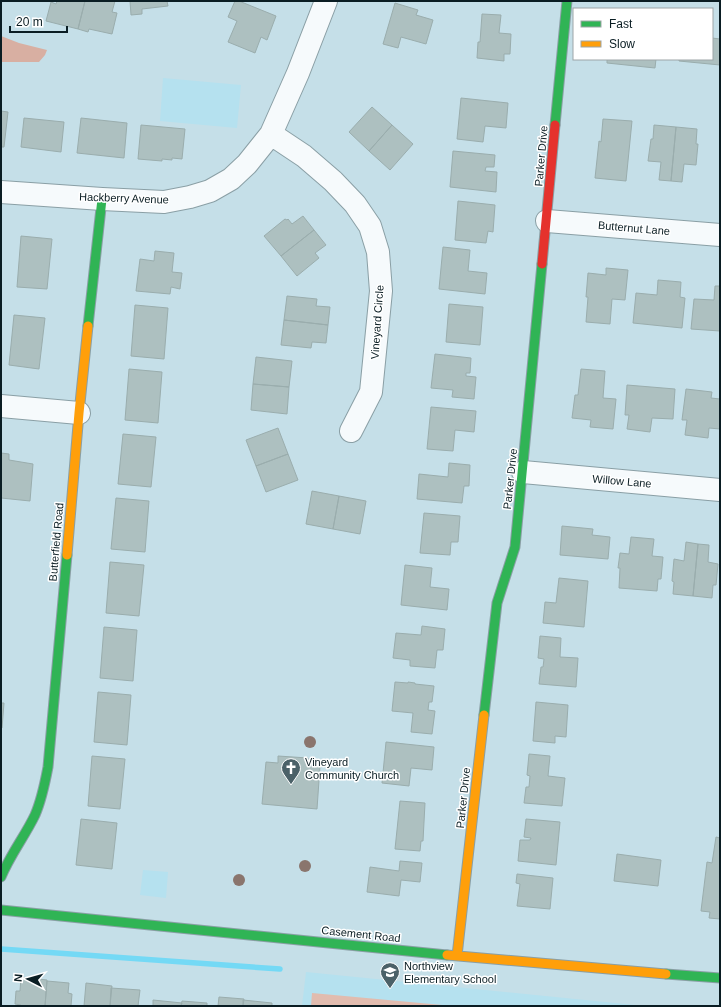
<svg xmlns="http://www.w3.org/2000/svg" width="721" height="1007" viewBox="0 0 721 1007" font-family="Arial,sans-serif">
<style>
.built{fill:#b5e1ef}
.green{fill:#e1bcaf}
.forest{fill:#d8afa2}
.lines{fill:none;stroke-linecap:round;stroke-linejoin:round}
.stream{stroke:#74d9f5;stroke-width:5.5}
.building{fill:#adc0c0;stroke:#9aadad}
.street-casing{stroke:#8a9fa5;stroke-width:24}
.fast-casing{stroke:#8a9fa5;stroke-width:11}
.slow-casing{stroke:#8a9fa5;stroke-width:11}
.jam-casing{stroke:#8a9fa5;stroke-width:11}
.street{stroke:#f6fafc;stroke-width:22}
.fast{stroke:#30b455;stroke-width:9}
.slow{stroke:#ff9f0a;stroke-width:9}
.jam{stroke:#e5322d;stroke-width:9}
.tree{fill:#8a756d}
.labels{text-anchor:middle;stroke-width:3;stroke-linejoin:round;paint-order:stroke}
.street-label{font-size:11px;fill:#0a1d23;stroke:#fff}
.poi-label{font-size:11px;fill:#0a1d23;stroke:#fff;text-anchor:start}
</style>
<rect width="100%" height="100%" fill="#c5dfe8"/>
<!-- built -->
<path class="built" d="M163,78L241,85L237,128L160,121Z
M143,870L168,872L166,898L140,895Z
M306,972L645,1006H302Z"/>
<!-- green -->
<path class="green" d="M312,993L453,1006H311Z"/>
<!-- forest -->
<path class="forest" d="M1,36L19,43L47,50L45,55L39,62H1Z"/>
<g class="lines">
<!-- stream -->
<path class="stream" d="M1,949L280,969"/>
</g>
<!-- building -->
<path class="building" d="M57,1H85L78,29L46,21L51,2L56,4Z
M85,1H115L112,12L117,13L112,34L89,29L88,32L78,29Z
M130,1H167L168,6L142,9V14L131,15Z
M235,1H239L276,16L267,40L261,37L255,53L228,42L237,21L228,17Z
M395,3L418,10L416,15L433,20L426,44L401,37L398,48L383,44Z
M482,14L501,15L499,33L511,34L510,54H504V61L477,58L478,42H480Z
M712,38L720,39V65L679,61V59H712Z
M607,59H656L655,68L607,63Z
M461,98L508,103L506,128L485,126L483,142L457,139Z
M372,107L392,125L369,151L349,132Z
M1,111L8,112L4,147H1Z
M24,118L64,122L61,152L21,147Z
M81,118L127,123L124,158L77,153Z
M603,119L632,121L626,181L595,178L599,141L601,142Z
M141,125L185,129L182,159L172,158V160L162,159V161L138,159Z
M392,125L413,144L390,170L369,151Z
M654,125L676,127L671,181L659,180L661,162L648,161L651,139H653Z
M676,127L697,129L696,144H698L696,165L684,164L682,182L671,181Z
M453,151L495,155L494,167H486L485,171L497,172L496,192L450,187Z
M458,201L495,205L493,232L488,231L486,243L455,240Z
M303,216L314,230L281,256L264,236L285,219L287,220L288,219L292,224Z
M314,230L326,245L315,253L319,258L297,276L281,256Z
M21,236L52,239L47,289L17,287Z
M443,247L470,250L468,271L487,273L485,294L439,289Z
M155,251L174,253L172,272L182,273L180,289L171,287L170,294L136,291L140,259L154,261Z
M606,268L628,270L625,300L612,299L610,324L586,322L588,297H586L588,273L606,275Z
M658,280L681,282L680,297L685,298L682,328L633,323L636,293L657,295Z
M715,286H720V331L691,329L694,299L714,300Z
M287,296L317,299L316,306L330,307L328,325L284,320Z
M449,304L483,307L480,345L446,342Z
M135,305L168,308L164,359L131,356Z
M14,315L45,318L39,369L9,365Z
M284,320L328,325L326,343L312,342L311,348L281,345Z
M435,354L471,358L470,373H466V376L476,377L474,399L452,397L453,390L431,388Z
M256,357L292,361L289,387L253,384Z
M129,369L162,372L158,423L125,420Z
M581,369L605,371L603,398L616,399L613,429L590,427L591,420L572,418L575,395H578Z
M253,384L289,387L287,414L251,410Z
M627,385L675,389L673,419L652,418L650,432L627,429L629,415H625Z
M686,389L712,392L711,398L720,399V429L709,428L708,438L685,435L687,420H682Z
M431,407L476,411L474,432L455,430L453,451L427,449Z
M278,428L288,454L256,466L246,440Z
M123,434L156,437L151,487L118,484Z
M1,453L9,454V460L33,464L30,501L1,498Z
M288,454L298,480L266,492L256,466Z
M449,463L470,465L469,486H464L462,503L417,499L419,474L448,477Z
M312,491L339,496L333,529L306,524Z
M339,496L366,501L360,534L333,529Z
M116,498L149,501L145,552L111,549Z
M424,513L460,516L458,542H451L450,555L420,553Z
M562,526L593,529L592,535L610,537L608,559L560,555Z
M631,537L654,539L652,556L663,557L661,579H658L657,591L619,588L620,568H618L620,553L629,554Z
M686,542L698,544L693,596L673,594L674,582L672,581L674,559L684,561Z
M698,544L709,545L708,562L718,564L716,585H713L712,598L693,596Z
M110,562L144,565L139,616L106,613Z
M405,565L432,568L430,587L449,589L447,610L401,605Z
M559,578L588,581L584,627L543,623L545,602L556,603Z
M422,626L445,629L443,650H437L435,668L410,666V660L393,658L396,633L421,635Z
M104,627L137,630L133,681L100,678Z
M540,636L561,638L560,657L578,658L576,687L539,684L541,667H543L544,659L538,658Z
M395,682L408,683V682L415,683V684L434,686L432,702H429L428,710L435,711L432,734L411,732L413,713L392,711Z
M98,692L131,695L127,745L94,742Z
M536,702L568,705L566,737L555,736V743L533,741Z
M1,703H4L2,728H1Z
M386,742L434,747L432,770L411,768L409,786L382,783Z
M529,754L550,756L548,776L565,778L562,806L524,803L526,787H529L530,776L527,775Z
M92,756L125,759L120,809L88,806Z
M278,756L308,758V766H320L317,809L262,804L266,762L278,763Z
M400,801L425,803L423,841H421L420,851L395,849Z
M81,819L117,823L112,869L76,865Z
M526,819L560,822L556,865L518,861L520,840H530L531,838L524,837Z
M716,837L720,838V919L709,918L710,912L701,911L707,862L712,863Z
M617,854L661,860L658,886L614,881Z
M400,861L422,863L420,882L401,880L399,896L367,892L370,867L399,871Z
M517,874L553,878L550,909L517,906L520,884L516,883Z
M21,977L47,980L45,1006H21V1005L15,1004L16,991H20Z
M47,981L69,983L68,993L72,994L71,1006H45Z
M86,983L112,986L110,1006H84Z
M111,988L140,990L138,1006H110Z
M219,997L244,999L243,1006H218Z
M153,1000L182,1003L181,1006H153Z
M243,1000L272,1003V1006H243Z
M182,1001L207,1003V1006H181Z"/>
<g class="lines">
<defs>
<path id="street" d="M271,134L304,156L333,181L355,204L370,226L378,252L381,291L371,392L351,431
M1,192L102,199L164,202L190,197L210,191L231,179L247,164L271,134L298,73L326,1
M547,221L720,235
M1,406L79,413
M523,472L720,490"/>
<path id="fast" d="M555,125L567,1
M88,326L102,199
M484,715L497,603L515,547L542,264
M1,877C10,855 25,836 35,815C42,799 45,783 48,767L67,555
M1,910L447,955
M666,974L720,978"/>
<path id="slow" d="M67,555L79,413L88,326
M447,955L666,974
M457,956L484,715"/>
<path id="jam" d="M542,264L555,125"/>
</defs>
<!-- street casing -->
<use href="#street" class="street-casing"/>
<!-- fast casing -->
<use href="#fast" class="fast-casing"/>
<!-- slow casing -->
<use href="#slow" class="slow-casing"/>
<!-- jam casing -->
<use href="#jam" class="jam-casing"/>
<!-- street -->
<use href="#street" class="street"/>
<!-- fast -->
<use href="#fast" class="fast"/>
<!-- slow -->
<use href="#slow" class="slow"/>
<!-- jam -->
<use href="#jam" class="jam"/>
</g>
<!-- trees -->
<g class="tree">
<circle cx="310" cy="742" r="6"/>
<circle cx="305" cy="866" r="6"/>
<circle cx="239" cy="880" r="6"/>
</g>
<!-- icons -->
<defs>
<symbol id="church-pin" viewBox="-11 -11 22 30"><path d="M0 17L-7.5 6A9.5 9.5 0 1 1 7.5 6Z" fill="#4b6168" stroke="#fff"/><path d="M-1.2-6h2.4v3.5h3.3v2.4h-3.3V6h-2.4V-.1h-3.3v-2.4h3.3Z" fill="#fff"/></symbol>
<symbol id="school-pin" viewBox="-11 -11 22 30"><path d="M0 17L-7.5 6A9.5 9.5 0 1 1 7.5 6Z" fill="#4b6168" stroke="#fff"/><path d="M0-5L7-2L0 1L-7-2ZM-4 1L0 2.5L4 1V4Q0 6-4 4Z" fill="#fff"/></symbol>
</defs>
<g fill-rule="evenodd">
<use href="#church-pin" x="280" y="757" width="22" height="30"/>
<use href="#school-pin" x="379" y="961" width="22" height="30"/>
</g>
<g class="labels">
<!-- street labels -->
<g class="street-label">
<text transform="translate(541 156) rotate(-85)" y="4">Parker Drive</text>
<text transform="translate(124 198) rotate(2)" y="4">Hackberry Avenue</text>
<text transform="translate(634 228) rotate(5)" y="4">Butternut Lane</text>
<text transform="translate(377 322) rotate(-86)" y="4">Vineyard Circle</text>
<text transform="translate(510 479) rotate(-84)" y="4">Parker Drive</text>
<text transform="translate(622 481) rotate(5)" y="4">Willow Lane</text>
<text transform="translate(56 542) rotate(-85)" y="4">Butterfield Road</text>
<text transform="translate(463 798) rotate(-84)" y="4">Parker Drive</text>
<text transform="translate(361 934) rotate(6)" y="4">Casement Road</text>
</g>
<!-- poi labels -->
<g class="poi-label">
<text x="305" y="766">Vineyard<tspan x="305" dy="13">Community Church</tspan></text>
<text x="404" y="970">Northview<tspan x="404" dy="13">Elementary School</tspan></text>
</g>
</g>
<!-- border -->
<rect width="721" height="1007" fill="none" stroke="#0a1d23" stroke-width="4"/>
<!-- legend -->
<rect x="573" y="8" width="140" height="52" fill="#ffffff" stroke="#9da5a7"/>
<rect x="581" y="21" width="20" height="6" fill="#30b455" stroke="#9da5a7"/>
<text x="609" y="28" font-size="12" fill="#0a1d23">Fast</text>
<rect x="581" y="41" width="20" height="6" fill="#ff9f0a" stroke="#9da5a7"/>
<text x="609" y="48" font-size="12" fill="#0a1d23">Slow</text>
<!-- north arrow -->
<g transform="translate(28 979) rotate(276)" stroke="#ffffff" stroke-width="3" paint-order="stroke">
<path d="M0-3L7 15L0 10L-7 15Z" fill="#0a1d23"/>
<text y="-6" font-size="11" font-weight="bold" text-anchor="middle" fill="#0a1d23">N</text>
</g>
<!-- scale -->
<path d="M10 26v6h57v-6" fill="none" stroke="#0a1d23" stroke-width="2"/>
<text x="16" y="26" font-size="12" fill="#0a1d23" stroke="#ffffff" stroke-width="3" paint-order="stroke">20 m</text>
</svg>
